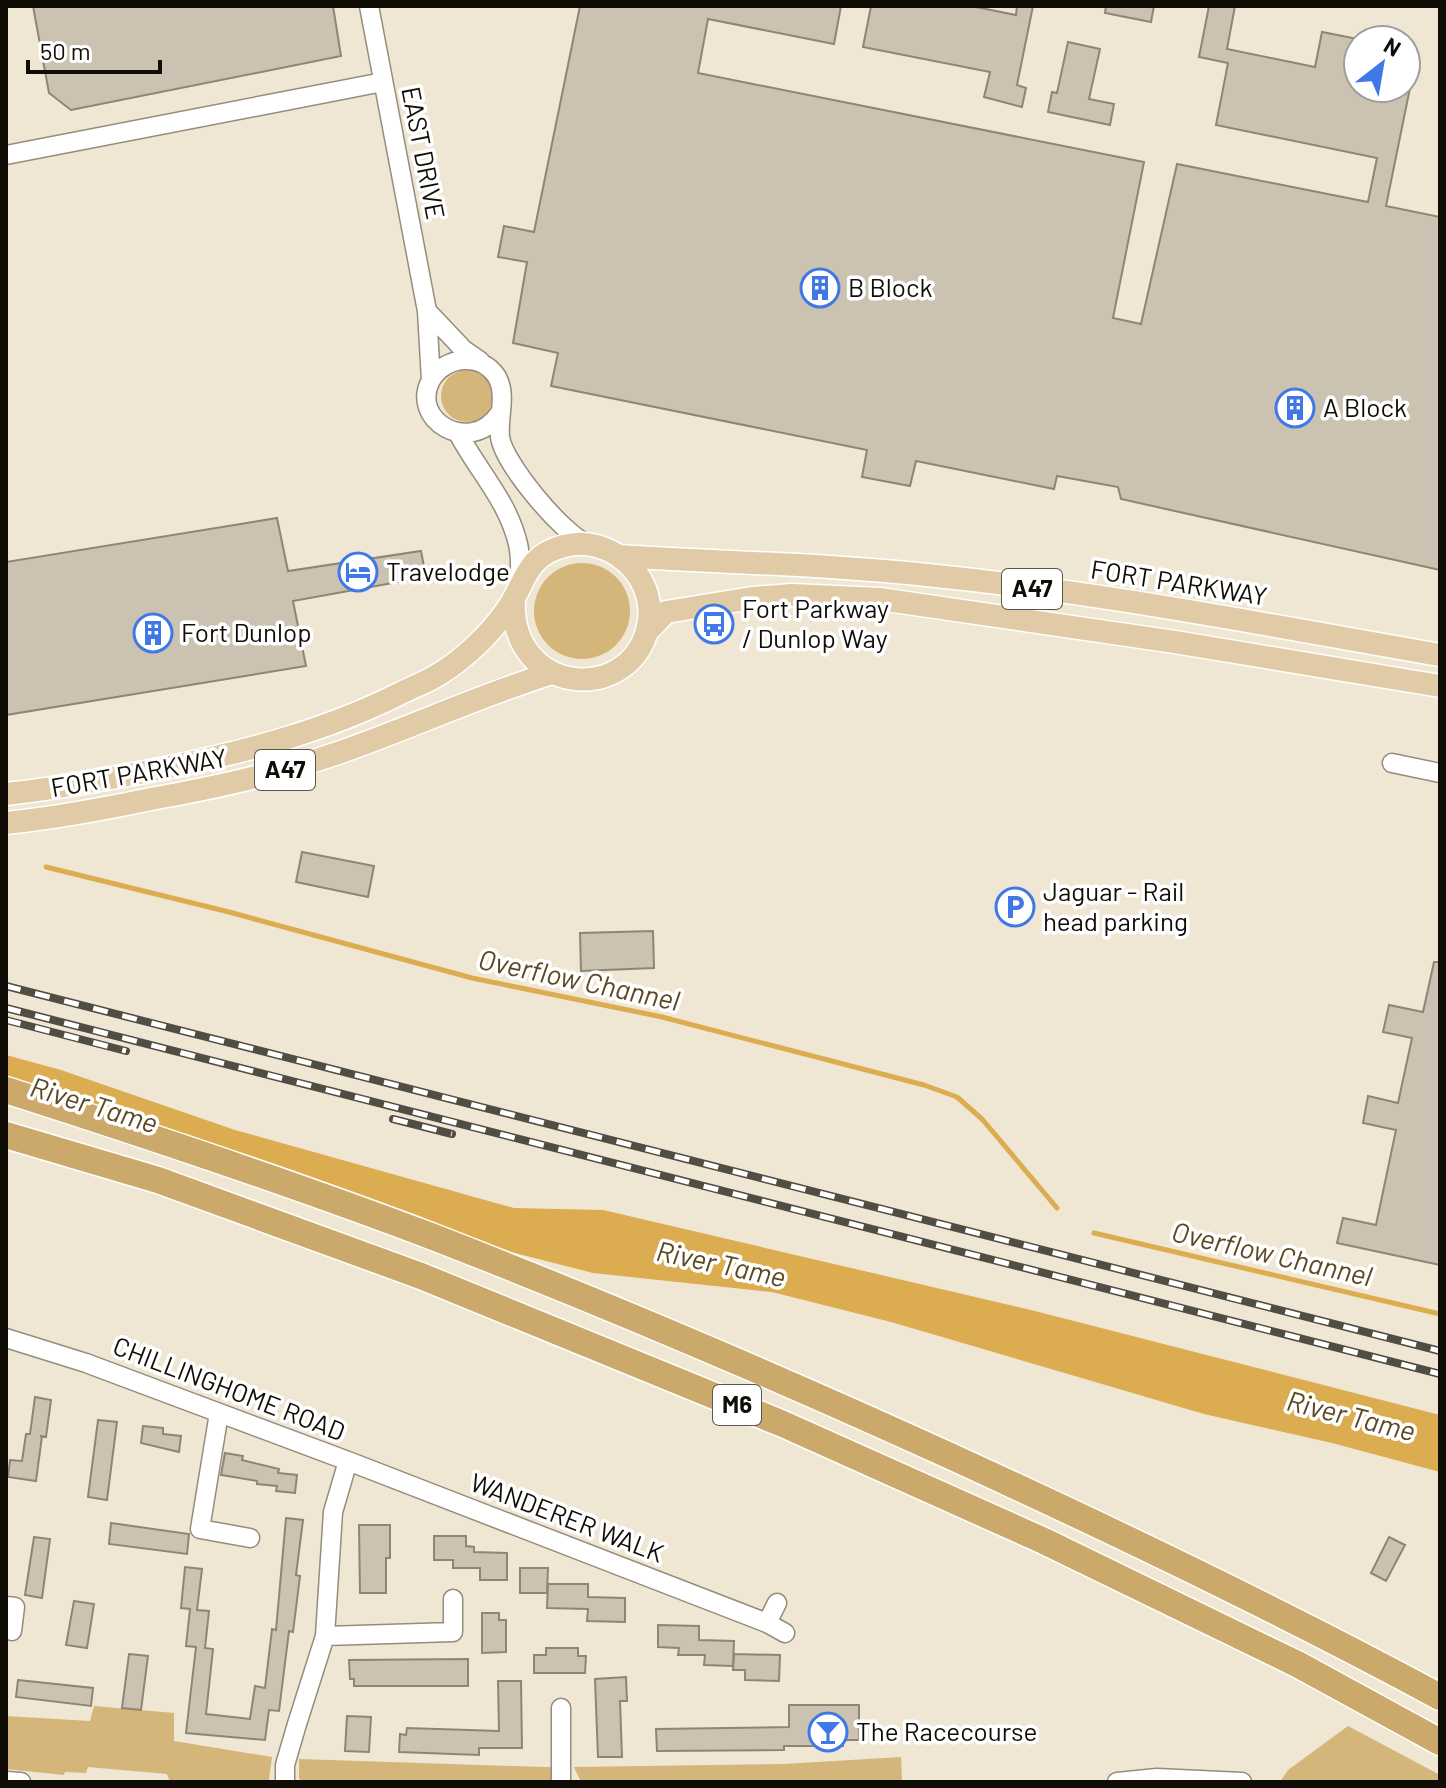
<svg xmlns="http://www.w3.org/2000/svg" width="1446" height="1788" viewBox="0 0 1446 1788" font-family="Barlow,sans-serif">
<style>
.green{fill:#d4b57a}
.water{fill:#dbad50}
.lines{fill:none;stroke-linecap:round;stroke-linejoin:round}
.stream{stroke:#dbad50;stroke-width:5}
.building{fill:#ccc2b1;stroke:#8e8575;stroke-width:2}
.minor-casing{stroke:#958c7b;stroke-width:21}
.major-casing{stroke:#fff;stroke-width:25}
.highway-casing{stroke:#fff;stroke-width:29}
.minor{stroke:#fff;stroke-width:18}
.major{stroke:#e0cba6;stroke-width:22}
.highway{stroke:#cba96a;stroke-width:26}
.rail-casing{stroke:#524d43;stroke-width:8}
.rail{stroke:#fff;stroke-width:5;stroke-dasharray:15;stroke-linecap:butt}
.labels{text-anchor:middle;stroke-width:7;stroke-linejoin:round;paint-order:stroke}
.shield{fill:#fff;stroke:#585651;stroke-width:2}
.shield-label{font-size:24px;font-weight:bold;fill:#100d07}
.street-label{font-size:26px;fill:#100d07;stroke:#fff}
.poi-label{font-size:26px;fill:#100d07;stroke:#fff;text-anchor:start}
.water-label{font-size:28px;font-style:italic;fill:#5c4922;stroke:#fff}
</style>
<rect width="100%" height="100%" fill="#f0e6d4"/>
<!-- green -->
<path class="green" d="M441 396a26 26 0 1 1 52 0a26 26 0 1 1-52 0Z
M534 611a48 48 0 1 1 96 0a48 48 0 1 1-96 0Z
M94,1706L174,1713V1741L272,1757L269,1780L170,1782L167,1774L88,1767L86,1773L65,1772L64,1775L6,1769V1716L90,1721Z
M1348,1726L1440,1775V1782H1280L1288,1770Z
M901,1757L902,1782H581L574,1767L784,1764Z
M299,1759L543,1767H553L551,1782H302L299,1778Z"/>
<!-- water -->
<path class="water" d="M6,1055L61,1070L235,1130L514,1208L603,1210L1031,1310L1440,1415V1472L1332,1443L1204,1414L891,1322L772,1292L593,1273L362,1214L6,1095Z"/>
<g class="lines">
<!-- stream -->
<path class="stream" d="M46,867L229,912L472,978L662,1017L924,1085L957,1097L982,1119L1057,1208
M1094,1233L1440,1314"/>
</g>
<!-- building -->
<path class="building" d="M33,6H333L341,56L71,110L49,93Z
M580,6H841L834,44L708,19L698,73L1144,162L1113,318L1141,324L1177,164L1368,202L1377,158L1216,125L1228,63L1199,57L1209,6H1235L1227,49L1315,67L1322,32L1358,39V88H1410L1386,206L1440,217V570L1121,499L1118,487L1057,476L1054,489L916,461L910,486L862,477L867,450L551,386L558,353L513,343L527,262L498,257L504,226L534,232Z
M871,6H971L1016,15L1017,6H1033L1017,85L1026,88L1022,107L984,97L990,72L863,47Z
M1106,6H1154L1151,22L1105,13Z
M1068,42L1100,49L1089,99L1114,104L1110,125L1048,112L1052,92L1057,93Z
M277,518L288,571L421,551L426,577L293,601L306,666L6,715V562Z
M302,852L374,866L368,897L296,882Z
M653,931L654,968L581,971L580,933Z
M1434,962H1440V1265L1337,1243L1343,1218L1376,1225L1396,1130L1363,1123L1368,1096L1398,1103L1412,1038L1383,1032L1389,1005L1423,1012Z
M35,1397L51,1400L46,1437L40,1436H42L36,1481L8,1477L10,1460L22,1461L26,1434H30Z
M98,1420L117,1422L107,1500L88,1497Z
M143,1426L163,1428V1434L181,1436L179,1452L141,1443Z
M225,1453L243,1456L242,1460L279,1469L278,1473L297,1475L295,1493L276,1491L277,1486L257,1484V1481L221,1475Z
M286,1518L303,1520L296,1575L300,1576L293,1632L289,1631L279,1711L269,1710L265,1740L186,1733L196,1647L186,1646L190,1609L181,1608L185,1567L202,1569L197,1610L209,1611L205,1648L213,1649L206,1714L250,1719L255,1686L265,1688L272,1629L276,1630Z
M111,1523L189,1534L187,1554L109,1544Z
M359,1525H390V1558H386V1593H360Z
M434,1536H466V1546L474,1547V1552L507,1553V1580H480V1568H453V1560H434Z
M34,1537L50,1539L42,1598L25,1595Z
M1389,1537L1405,1545L1386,1581L1371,1573Z
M520,1568H548L547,1593H520Z
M548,1584H588V1597L625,1598V1622L587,1621L588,1609L547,1608Z
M74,1601L94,1604L87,1648L66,1645Z
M482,1613H499V1620H506V1652L482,1653Z
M658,1625L699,1626V1640L734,1641L733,1666L704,1665L705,1655H678L679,1648L658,1647Z
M546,1648H578V1656H586L585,1673H534V1655H546Z
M129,1654L148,1656L141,1710L122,1708Z
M734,1654L780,1655L779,1681L745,1680V1670H733Z
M468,1659V1686H354V1679H350L349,1660Z
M626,1677L627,1701H620L622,1757H598L595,1679Z
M18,1680L93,1688L91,1706L16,1697Z
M498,1681H521L522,1748H479V1755L399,1752L400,1734L406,1735L407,1728L499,1731Z
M789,1705H859V1740H843V1746H784V1750L657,1751L656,1729L789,1727Z
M347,1716L371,1717L369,1752L345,1751Z"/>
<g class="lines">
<defs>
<path id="minor" d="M369,6L427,311L431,380
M6,155L383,82
M427,311L464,350L480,361
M499,414C470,456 409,420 431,380C445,356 481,352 497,377C507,395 498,417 500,437C504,464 562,533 587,544
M458,433C478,471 508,501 518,544C521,556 520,570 520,582
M1392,763L1440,773
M6,1338L86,1363L348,1461L333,1512L325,1636L297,1724L285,1765V1782
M219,1413L200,1529L250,1538
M348,1461L767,1623L785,1633
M6,1606L15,1607L12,1631
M767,1623L777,1603
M325,1636L453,1632V1599
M561,1708V1782
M6,1781L21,1782
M1117,1782L1157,1778L1242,1782"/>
<path id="major" d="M620,556C726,563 831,564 936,576C1105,593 1273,626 1440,655
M646,633L666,612L752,598L792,595L880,599L1175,642L1440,686
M6,794C57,789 106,779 155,770C241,753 324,732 403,692C415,686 429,681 441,673C465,658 490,634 506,611C526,584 524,556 564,546C609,534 655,574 649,621C636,707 508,697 514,598
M6,823C55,818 103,809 151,799C213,788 274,775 335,754C408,729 478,696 552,673"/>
<path id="highway" d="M6,1090C150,1136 294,1184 436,1238C608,1305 779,1378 948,1455C1114,1531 1279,1610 1440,1697
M6,1135L158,1180L421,1276L783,1424L1044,1541L1299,1665L1440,1742"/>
</defs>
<!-- minor casing -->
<use href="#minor" class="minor-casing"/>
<!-- major casing -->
<use href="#major" class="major-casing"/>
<!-- highway casing -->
<use href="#highway" class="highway-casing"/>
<!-- minor -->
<use href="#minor" class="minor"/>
<!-- major -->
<use href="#major" class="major"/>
<!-- highway -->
<use href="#highway" class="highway"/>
<defs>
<path id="rail" d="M6,986L1440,1351
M6,1008L1440,1374
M6,1020L126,1051
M393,1119L452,1134"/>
</defs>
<!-- rail casing -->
<use href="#rail" class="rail-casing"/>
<!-- rail -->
<use href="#rail" class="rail"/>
</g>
<!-- icons -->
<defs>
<symbol id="building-ring" viewBox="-11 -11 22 22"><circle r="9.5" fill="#fff" stroke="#4078e8" stroke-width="1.5"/><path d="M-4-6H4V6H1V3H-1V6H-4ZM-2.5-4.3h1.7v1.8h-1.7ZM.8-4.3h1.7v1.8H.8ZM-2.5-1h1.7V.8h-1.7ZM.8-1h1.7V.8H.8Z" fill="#4078e8"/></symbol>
<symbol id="hotel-ring" viewBox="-11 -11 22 22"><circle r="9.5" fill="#fff" stroke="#4078e8" stroke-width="1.5"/><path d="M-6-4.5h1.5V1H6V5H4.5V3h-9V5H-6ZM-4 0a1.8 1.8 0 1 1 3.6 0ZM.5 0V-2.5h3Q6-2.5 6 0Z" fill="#4078e8"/></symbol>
<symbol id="bus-ring" viewBox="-11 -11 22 22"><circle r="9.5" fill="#fff" stroke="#4078e8" stroke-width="1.5"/><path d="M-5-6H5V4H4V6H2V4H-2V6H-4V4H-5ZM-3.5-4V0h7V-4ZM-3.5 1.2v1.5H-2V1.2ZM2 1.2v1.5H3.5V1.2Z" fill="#4078e8"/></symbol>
<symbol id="parking-ring" viewBox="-11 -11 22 22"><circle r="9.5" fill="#fff" stroke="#4078e8" stroke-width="1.5"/><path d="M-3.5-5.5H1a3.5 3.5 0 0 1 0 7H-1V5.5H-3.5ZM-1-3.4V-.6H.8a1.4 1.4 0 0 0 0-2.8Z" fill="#4078e8"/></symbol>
<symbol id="bar-ring" viewBox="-11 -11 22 22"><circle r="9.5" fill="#fff" stroke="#4078e8" stroke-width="1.5"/><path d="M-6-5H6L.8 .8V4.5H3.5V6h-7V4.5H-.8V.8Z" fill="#4078e8"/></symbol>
</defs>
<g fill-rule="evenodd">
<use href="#building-ring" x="798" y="266" width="44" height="44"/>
<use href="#building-ring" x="1273" y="386" width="44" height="44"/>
<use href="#hotel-ring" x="336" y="550" width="44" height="44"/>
<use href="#bus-ring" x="692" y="602" width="44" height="44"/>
<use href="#building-ring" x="131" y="611" width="44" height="44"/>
<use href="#parking-ring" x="993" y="885" width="44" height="44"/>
<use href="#bar-ring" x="806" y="1710" width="44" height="44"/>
</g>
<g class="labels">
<!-- shield labels -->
<g class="shield">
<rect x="1002" y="569" width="60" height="40" rx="6"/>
<rect x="255" y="750" width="60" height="40" rx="6"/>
<rect x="713" y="1385" width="48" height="40" rx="6"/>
</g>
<g class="shield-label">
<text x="1032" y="597">A47</text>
<text x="285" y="778">A47</text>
<text x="737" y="1413">M6</text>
</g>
<!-- street labels -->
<g class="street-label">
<text transform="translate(423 153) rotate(79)" y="9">EAST DRIVE</text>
<text transform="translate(1179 583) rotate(9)" y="9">FORT PARKWAY</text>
<text transform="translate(139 773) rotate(-10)" y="9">FORT PARKWAY</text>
<text transform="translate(229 1389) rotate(21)" y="9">CHILLINGHOME ROAD</text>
<text transform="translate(567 1518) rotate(21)" y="9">WANDERER WALK</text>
</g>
<!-- poi labels -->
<g class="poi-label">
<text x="848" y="297">B Block</text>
<text x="1323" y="417">A Block</text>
<text x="386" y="581">Travelodge</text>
<text x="742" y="618">Fort Parkway<tspan x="742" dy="30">/ Dunlop Way</tspan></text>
<text x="181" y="642">Fort Dunlop</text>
<text x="1043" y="901">Jaguar - Rail<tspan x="1043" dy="30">head parking</tspan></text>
<text x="856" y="1741">The Racecourse</text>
</g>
<!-- water labels -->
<g class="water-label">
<text transform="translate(579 980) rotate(12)" y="10">Overflow Channel</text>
<text transform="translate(94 1105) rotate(17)" y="10">River Tame</text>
<text transform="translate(1272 1254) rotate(13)" y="10">Overflow Channel</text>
<text transform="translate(721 1264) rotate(12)" y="10">River Tame</text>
<text transform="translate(1351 1416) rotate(14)" y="10">River Tame</text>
</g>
</g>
<!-- border -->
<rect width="1446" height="1788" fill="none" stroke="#100d07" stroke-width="16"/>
<!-- north arrow -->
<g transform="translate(1382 64) rotate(31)"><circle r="38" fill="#ffffff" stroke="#9f9e9c" stroke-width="2"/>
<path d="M0-6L14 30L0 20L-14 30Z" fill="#4078e8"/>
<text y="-12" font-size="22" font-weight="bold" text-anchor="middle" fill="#100d07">N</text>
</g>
<!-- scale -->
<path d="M28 60v12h132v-12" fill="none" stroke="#100d07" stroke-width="4"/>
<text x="40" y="60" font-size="24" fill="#100d07" stroke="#ffffff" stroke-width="6" paint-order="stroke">50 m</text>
</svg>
